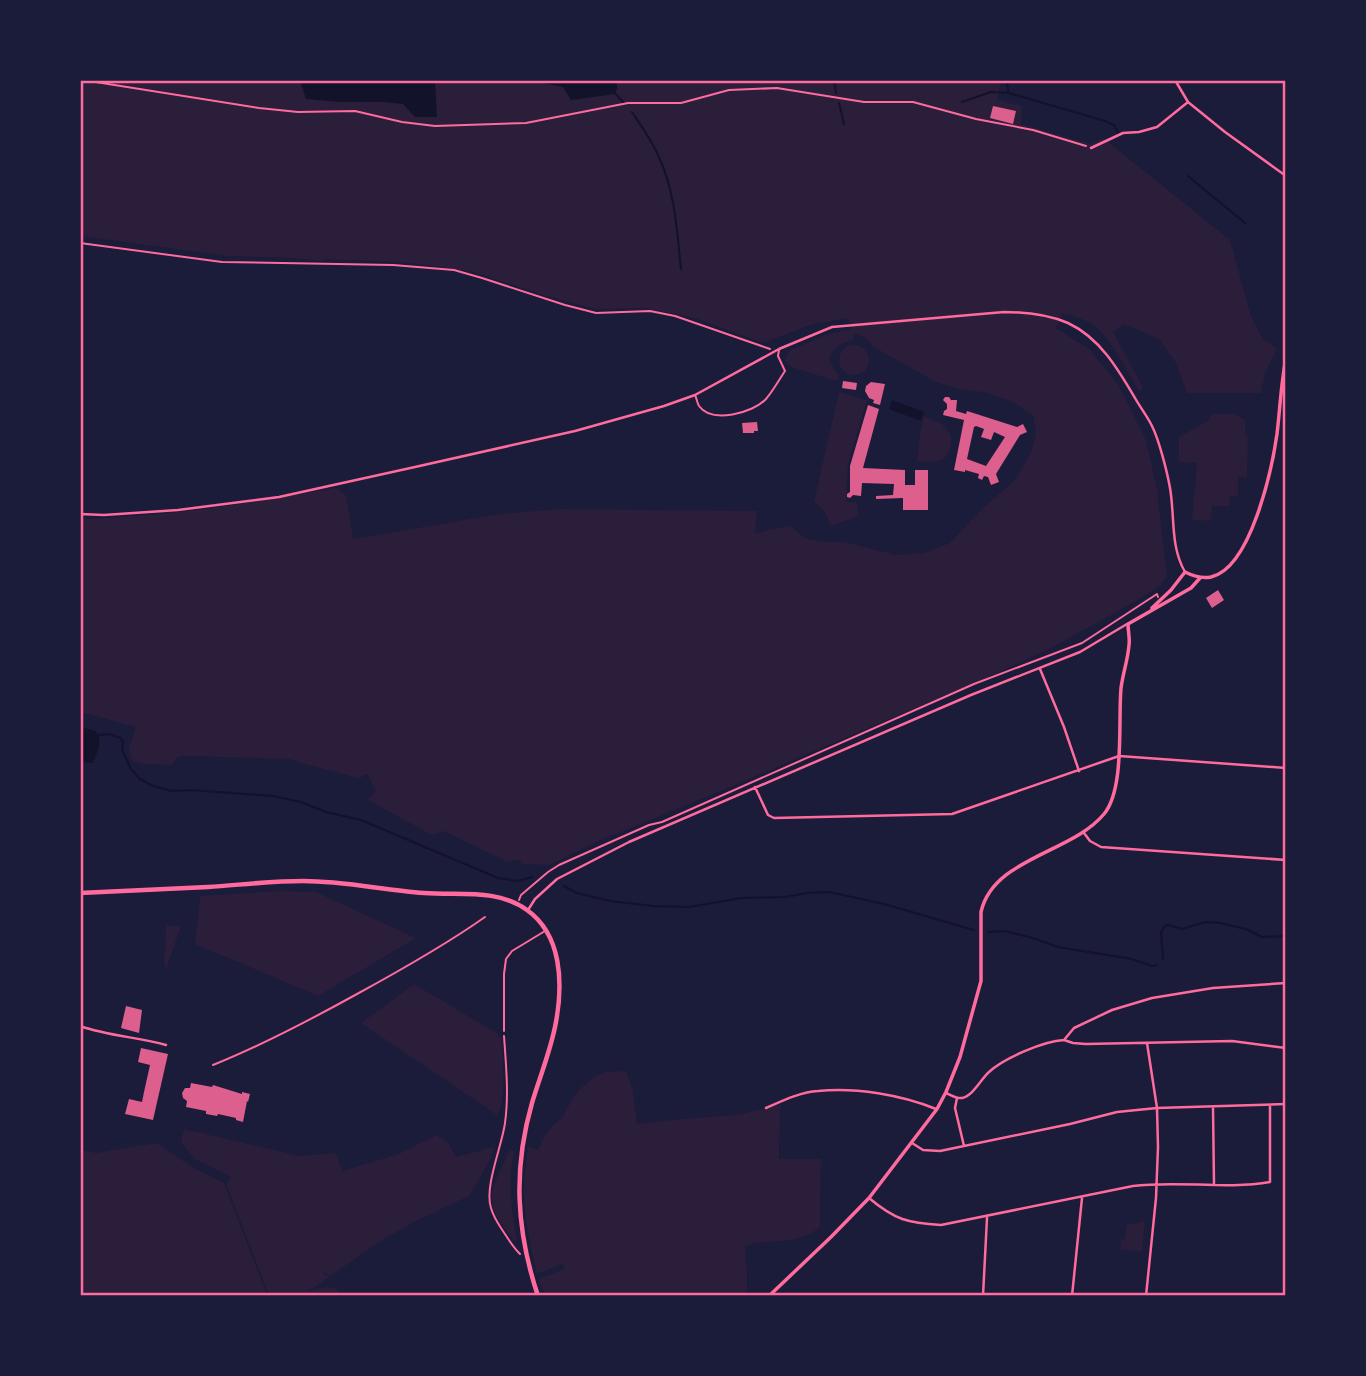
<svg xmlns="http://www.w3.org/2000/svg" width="1366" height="1376" viewBox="0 0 1366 1376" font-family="Manrope,sans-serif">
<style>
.green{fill:#2a1e3b}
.water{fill:#12122b}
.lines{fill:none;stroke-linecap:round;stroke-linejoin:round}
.stream{stroke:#12122b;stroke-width:2}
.building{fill:#dd5f8e;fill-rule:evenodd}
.path{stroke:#ff6b9d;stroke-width:2}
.service{stroke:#ff6b9d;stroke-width:2}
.minor{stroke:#ff6b9d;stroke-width:2.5}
.tertiary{stroke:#ff6b9d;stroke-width:3.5}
.secondary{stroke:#ff6b9d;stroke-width:4.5}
.neatline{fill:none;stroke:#ff6b9d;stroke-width:2.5}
</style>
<rect width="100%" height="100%" fill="#1b1b3a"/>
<!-- green -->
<path class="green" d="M81,81H1001L997,100L1022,106L1021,124L1091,144L1103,138L1230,240L1251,316L1262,338L1277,349L1265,373L1261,393H1187L1176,363L1159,339L1124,324L1113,332L1143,387L1140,392C1129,375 1114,345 1100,331C1089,320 1075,316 1060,313L1062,314L1056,328L1090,350L1118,384L1146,440L1157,490L1167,577L1161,585L1129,605L1051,648L995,674L709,796L601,840L549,865L522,864L519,860L508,862L443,831L432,835L375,804L368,799L376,791L367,774L358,779C336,770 312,768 290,759L184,756L178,757L171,765L144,764L132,761L129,749L136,727L81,712V519C166,517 251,503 336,488L346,495L353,539L493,515L558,509L757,511L755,533L790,526L805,538L823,542H845L896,555L924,553L950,543L984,507L1014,481L1032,451L1036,432L1033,415L1013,402L988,393L956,388L936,382L874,347L867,339L854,333L853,340C840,344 834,346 829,359L835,371L839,375L837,381L794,368L785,362L786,355L791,350L825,335L852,329L848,318L810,325L763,343L695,318L645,308L596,309L547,296L470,271L403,262L324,259L323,261L293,258L228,256L81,236Z
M839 360a15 15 0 1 1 30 0a15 15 0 1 1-30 0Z
M839,392L867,400L848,464L846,502H857L858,516L831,526L825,512L814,501Z
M1212,414H1234L1245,420V435L1248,436L1247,478L1238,477V496H1229L1230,506H1212L1211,521L1192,520L1197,463L1179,462V437L1207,421Z
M924,416L942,424L951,435C951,463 941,463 917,461L920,433Z
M279,891L316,892L416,938L318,996L195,944L200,896Z
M166,926H181L166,970L164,961Z
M414,984L497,1033L501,1039C502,1059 508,1100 497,1115L361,1023Z
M626,1071L633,1090L637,1124L681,1119L736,1115L780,1105L779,1159H821L820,1227C816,1230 811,1234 806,1236C787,1244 764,1239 745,1246L747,1272V1295H545L538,1279L565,1269L562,1264L537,1274C531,1249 525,1223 524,1197C523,1180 526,1163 528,1147L538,1150L543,1139L552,1126L562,1118L574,1096L582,1087L596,1076L605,1072Z
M184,1129L300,1156L336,1153L342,1171L399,1154L436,1135L448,1143L456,1157L494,1147L491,1158L469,1196L414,1222L384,1239L330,1276L317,1268L329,1277L309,1291L327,1287L337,1289L341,1295H269L226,1184L231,1177L195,1159L181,1142Z
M157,1143L192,1167L224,1183L267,1295H81V1150L96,1153Z
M510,1150L514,1151C508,1184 511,1207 517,1240L514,1241C505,1229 491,1212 492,1197C492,1183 504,1163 510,1150Z
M1145,1221L1142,1252L1120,1249L1121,1240L1125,1239L1127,1225Z"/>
<!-- water -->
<path class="water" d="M300,81H435L437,117H415L403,104L384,102H341L306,99Z
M532,81H617V89L615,94L571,100L563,87Z
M892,400L924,412L921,421L889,409Z
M81,728C83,728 91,729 93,730C105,735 97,755 92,763L81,762Z"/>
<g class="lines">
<!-- stream -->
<path class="stream" d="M434,80H457
M834,80L836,93
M1006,80L1009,93L1105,121L1114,125L1120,136
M615,93L624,103
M962,102L991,92L1008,93
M839,103L844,124
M632,112C641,126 651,139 658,155C675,190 677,231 681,269
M1188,176L1245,223
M99,735L109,734L121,738L123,742L122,750L131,769L140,779L153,786L171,791L192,790L273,796L301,802L326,812L361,820L498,878L518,881L532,877
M564,886L577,893L610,901L653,906L689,907L741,898L785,897L807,893L829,892L884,904L974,930
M988,932L1005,931L1036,939L1058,947L1132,959L1152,966L1157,965
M1163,959L1161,932L1164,927L1168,925L1182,929L1205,922L1220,923L1246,929L1262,937L1286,936"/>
</g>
<!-- building -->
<path class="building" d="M993,106L1016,111L1013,124L990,118Z
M843,381L857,383L856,390L842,388Z
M871,382L885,384L880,405L873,403L874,400L869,398L865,391L866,386Z
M945,397H949L951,400H957L956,411L966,414L967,411L1017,427L1023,424L1027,432L1020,435L996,474L999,482L991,485L988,477L984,476L982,480L978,478L979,474L965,470V472L954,470L964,420L943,415L944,411L947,409V404L943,400ZM976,426L984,429L981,437L991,440L994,432L1005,437L986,466L967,459L974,427Z
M868,405L879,409L863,468L905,470V485H915V470H928V510H903V498L876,499V496L893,495L894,484L862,483L861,496L853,495L850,498L847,497V494L850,492V466Z
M757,422L758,431H754V433H743L742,423Z
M1218,590L1224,600L1212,608L1206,598Z
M126,1006L142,1010L139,1033L121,1028Z
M141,1048L168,1054L153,1120L125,1114L129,1099L142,1102L144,1092L150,1065L138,1062Z
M191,1083L212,1087L213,1085L242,1094V1092L250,1094L248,1102L247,1101L243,1122L236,1120V1118L218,1114L217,1116L206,1114V1111L186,1107L187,1101L183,1098L182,1093L185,1088H190Z"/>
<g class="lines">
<!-- path -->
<path class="path" d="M83,80L259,108L298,112L355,111L402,122L435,126L526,123L628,103H681L729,90L777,88L864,102H913L976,119L1033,130L1086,146
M80,243L222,262L393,265L454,270L482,278L565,305L596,313L650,311L675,316L770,349
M519,900L521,895L548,872L559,865L649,825L662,822L974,684L1082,643L1157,594L1158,597
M504,1036C506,1065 509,1094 505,1123C502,1146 484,1187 491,1208C493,1215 497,1222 501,1228C507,1237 512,1246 520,1254
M213,1065C263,1045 310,1020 357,994C401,970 444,946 485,917"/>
<!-- service -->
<path class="service" d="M695,395C697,399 697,403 699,406C712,424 753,413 766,399C773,391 779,380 785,371L778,356L779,350
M504,1031V974L506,959L512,951L545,931"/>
<!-- minor -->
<path class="minor" d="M1175,80L1188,102L1225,132L1286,176
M1091,148L1123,133L1139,132L1157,127L1188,102
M80,514L104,515L178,510L279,497L415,467L575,431L664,406L695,395L779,349L832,327L1004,312C1026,312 1047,314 1068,323C1100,338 1118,369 1135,398C1140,407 1147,416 1152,426C1159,440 1167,471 1170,488C1175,516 1170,546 1185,572
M1040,669L1064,727L1079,771
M755,787L768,815L774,818L952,814L1119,756L1286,768
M1084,833L1090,841L1101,847L1286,860
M528,910L535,899L557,879L629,842L971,695L1080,652L1127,624
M80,1026C108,1036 138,1037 166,1045
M1064,1040L1073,1043L1086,1044L1232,1041L1286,1048
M946,1093C951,1095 956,1099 962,1098C973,1096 981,1079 989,1072C1004,1058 1044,1041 1064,1040L1074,1028L1112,1010L1152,998L1213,988L1286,983
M957,1098L955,1108L964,1146
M1213,1107L1214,1184
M766,1108C782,1101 800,1092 818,1091C855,1087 902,1095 936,1109
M912,1143L923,1150L940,1151L1070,1124L1117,1112L1157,1108L1286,1104
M869,1198C895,1220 908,1223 941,1225L1133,1186C1179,1180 1225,1190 1270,1182V1105
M983,1296L987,1218
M1072,1296L1082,1198
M1146,1296L1156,1198L1158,1147L1157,1108L1147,1043"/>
<!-- tertiary -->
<path class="tertiary" d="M1152,608L1171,590L1185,572C1193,576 1201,579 1211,577C1251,568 1272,469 1277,434C1280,409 1281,383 1286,358
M769,1296L831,1237L869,1198L937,1109L946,1092L960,1057L981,981V912C993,858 1072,853 1104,814C1125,789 1118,721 1121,688C1123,673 1128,659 1129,645C1130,638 1128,631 1128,624L1191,588L1200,578"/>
<!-- secondary -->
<path class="secondary" d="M80,893C123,891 165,889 208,887C239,885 271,881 303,881C344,881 383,890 424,893C458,896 497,888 527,910C562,935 563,983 556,1022C551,1050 540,1076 532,1103C513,1169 516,1230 538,1296"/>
</g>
<!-- border -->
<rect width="1366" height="1376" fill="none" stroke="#1b1b3a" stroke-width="164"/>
<rect x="82" y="82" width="1202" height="1212" class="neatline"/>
</svg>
